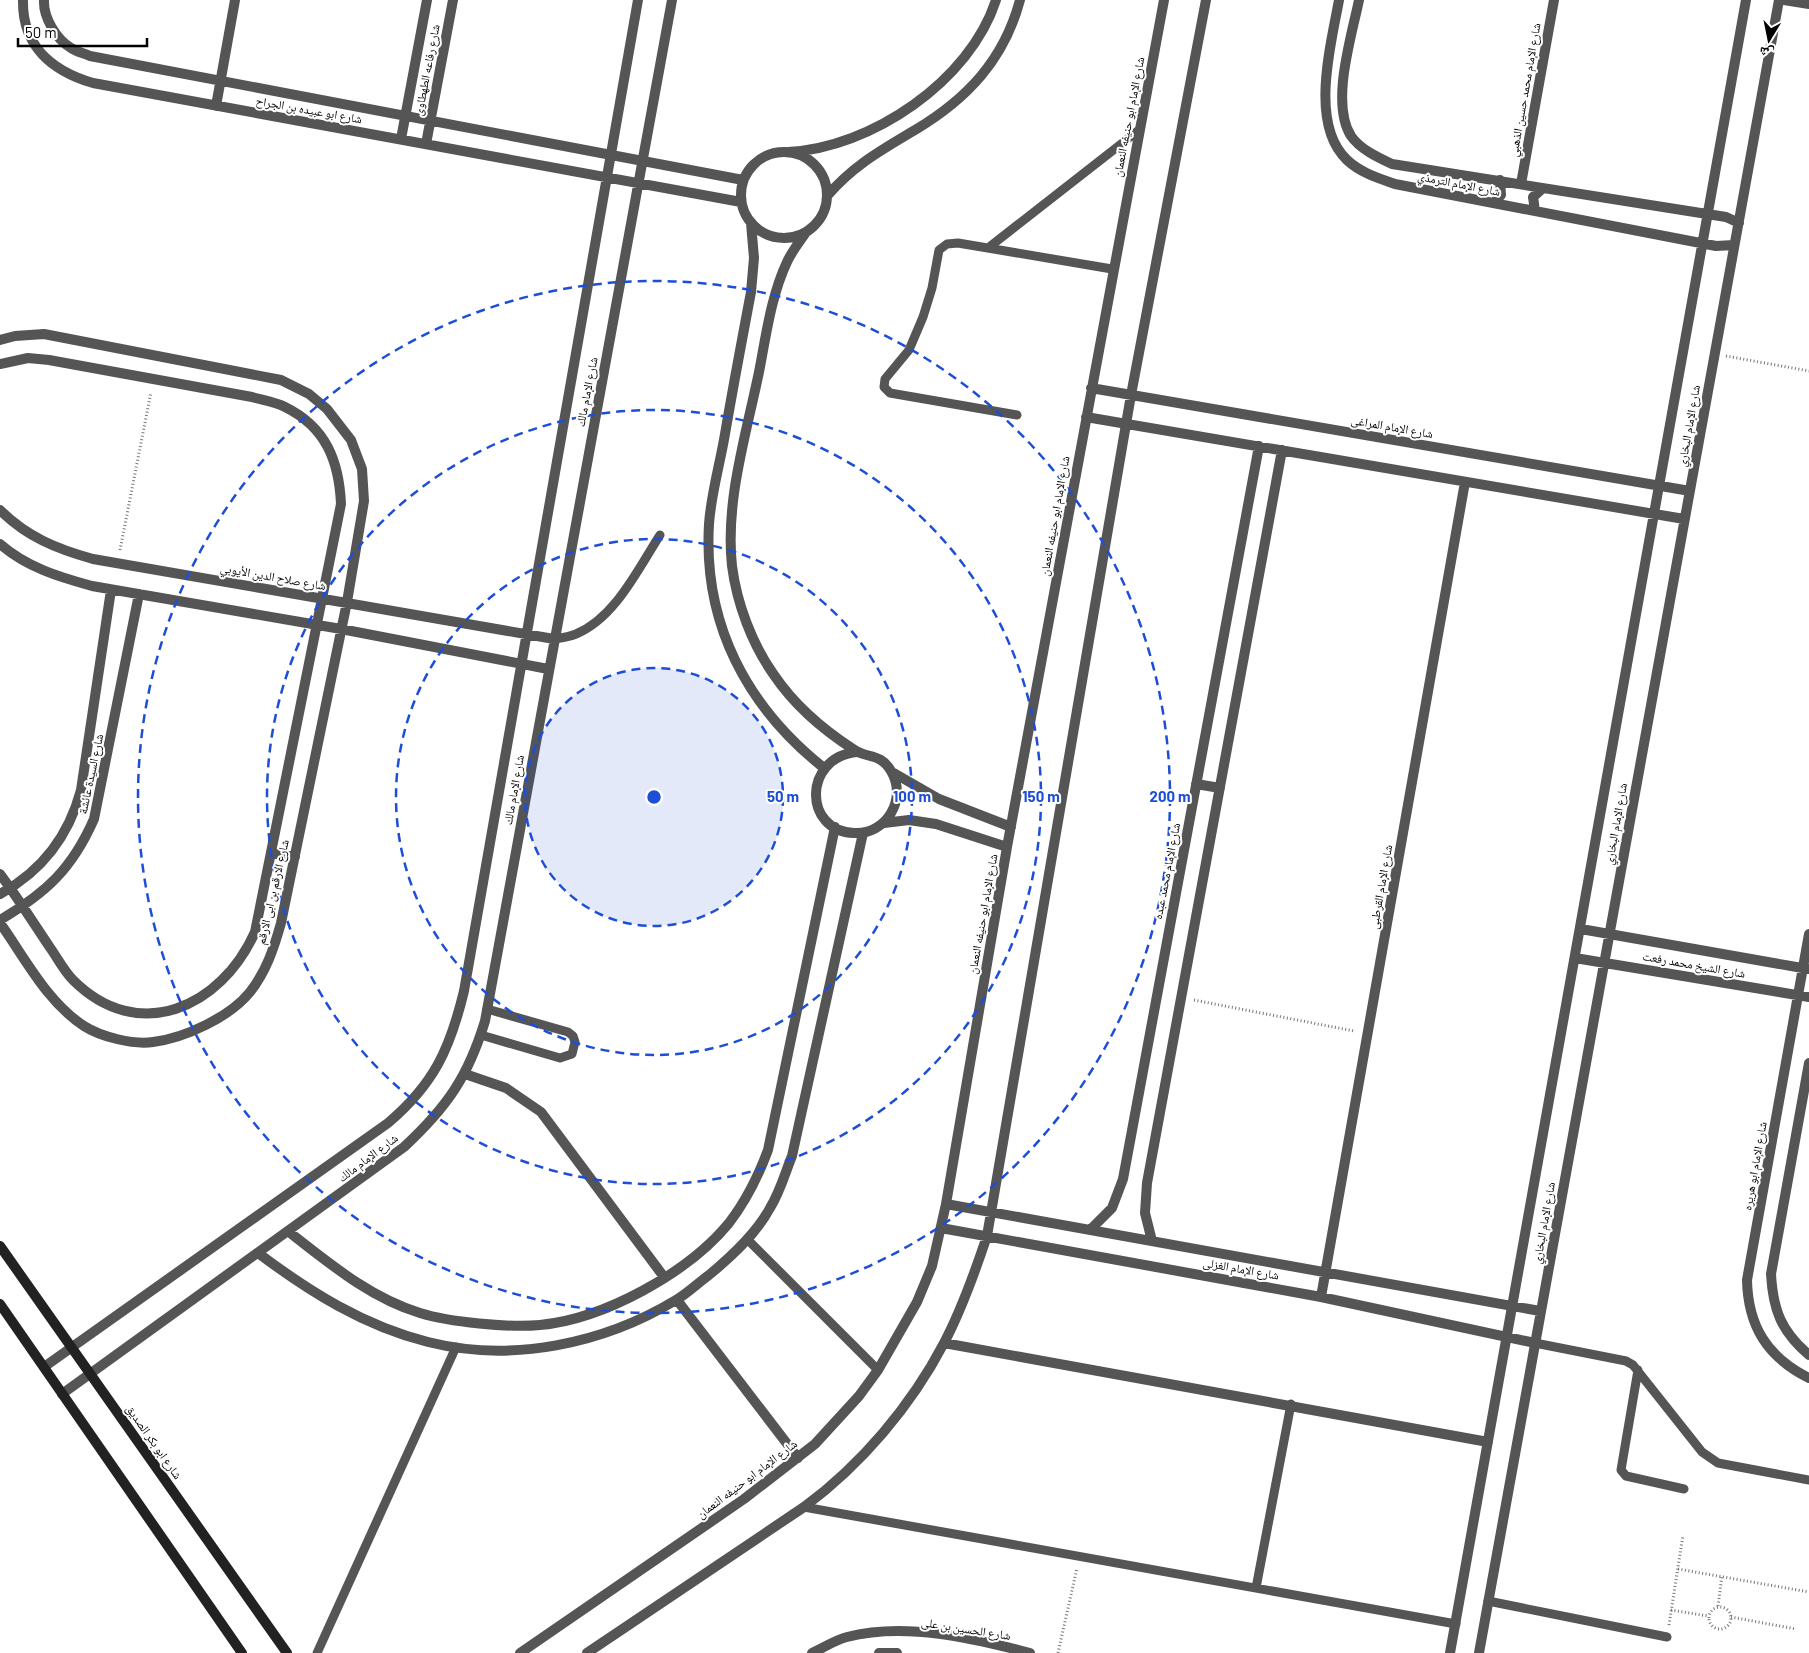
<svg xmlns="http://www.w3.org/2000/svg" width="1809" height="1653" viewBox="0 0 1809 1653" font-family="Barlow,'Noto Naskh Arabic',sans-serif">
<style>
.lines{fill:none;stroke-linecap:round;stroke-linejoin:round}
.path{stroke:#777;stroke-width:3;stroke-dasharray:1 2.5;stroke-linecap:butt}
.lane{stroke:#555;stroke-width:9}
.street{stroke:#555;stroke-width:10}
.secondary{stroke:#222;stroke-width:10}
.ring{fill:none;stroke:#1d4ed8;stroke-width:2.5;stroke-dasharray:9 6}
.labels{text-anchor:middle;stroke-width:4;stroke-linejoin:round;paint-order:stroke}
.street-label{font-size:12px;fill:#000;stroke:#fff}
.centre{fill:#1d4ed8;stroke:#fff;stroke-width:2.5}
.ring-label{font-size:15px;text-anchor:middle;font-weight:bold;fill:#1d4ed8;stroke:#fff;stroke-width:4;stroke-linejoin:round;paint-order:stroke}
</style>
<rect width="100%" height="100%" fill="#fff"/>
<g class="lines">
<!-- path -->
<path class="path" d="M1726,356L1809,371
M120,550L151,392
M1194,1000L1354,1031
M1678,1569L1809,1592
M1718,1606L1722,1576
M1709 1618a11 11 0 1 1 22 0a11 11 0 1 1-22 0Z
M1671,1610L1708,1616
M1731,1617L1796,1629
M1669,1625L1683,1535
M1058,1653L1077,1568"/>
<!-- lane -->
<path class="lane" d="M988,248L1139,130
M1017,415L890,393L884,387L885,379L909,350L923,317L932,288L939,250L947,244L958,243L1112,269
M554,639C561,638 569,637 576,634C615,618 638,569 660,535
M481,1035L560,1058L572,1054L575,1042L573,1036L568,1032L487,1009
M747,1239L878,1370
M1535,1343L1626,1361L1633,1365L1702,1452L1718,1463L1809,1480
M1638,1370L1621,1470L1626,1476L1684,1489
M804,1507L1456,1624
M1256,1588L1291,1404
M1488,1601L1667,1637
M317,1653L456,1347"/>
<!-- street -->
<path class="street" d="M23,0C22,46 52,71 93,83L741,202
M44,0C43,17 56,39 71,48C77,52 84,53 90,56L743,180
M1339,0C1331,45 1309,124 1347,160C1361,173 1378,178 1395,184L1716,246L1734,245
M1359,0C1352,35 1330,103 1351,136C1360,149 1377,157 1392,164L1726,217L1739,223
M1784,0L1809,4
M216,106L235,0
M401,139L427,0
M426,144L453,0
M788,152C871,148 970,81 996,0
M741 195a43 43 0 1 1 86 0a43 43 0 1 1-86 0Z
M1521,184L1554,0
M827,196C854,165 880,151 915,130C967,99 1004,60 1020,0
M1494,203L1501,195L1500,180
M1535,211L1533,197L1543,188
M751,223L754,258L751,292C742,340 733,387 725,434C720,464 711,494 709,524C703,624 747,707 824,768
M807,231C800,241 792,251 787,262C771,296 766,336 759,372C746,435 725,502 732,566C737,604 752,644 774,675C795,706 822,729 853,749C866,759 880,752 891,771C908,799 886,835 854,833C803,831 803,758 856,752
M0,340L15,336L44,334L281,380L309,394L327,409L351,440L362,469L364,501L347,602L281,923C274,948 266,972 250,992C230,1017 185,1038 153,1042C134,1045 101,1037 84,1026C47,1002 25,958 0,923
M0,364L28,358L49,360L252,397C262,400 275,402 285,407C326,427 339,461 341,504L255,932C221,1008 138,1045 73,980C64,971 58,959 51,949C34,924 18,898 0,874
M1091,388L1690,491
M1086,417L1684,519
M0,510C27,537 57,549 93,559L554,639
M0,544C26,567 59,577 92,586L341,629L548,669
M892,772L939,799L1011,827
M1196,784L1220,788
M884,823L909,820L936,824L1007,847
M271,853L295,857
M0,894C42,871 69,835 81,790L111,590
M0,920C46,893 72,869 94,819L139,594
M1581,929L1808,969
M1809,934L1747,1280C1748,1326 1767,1357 1809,1378
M1575,958L1809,997
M1809,1063L1771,1274C1773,1310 1781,1331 1809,1355
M465,1074L506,1088L541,1112L664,1277
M946,1204L1540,1311
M941,1228L1321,1297L1535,1343
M1090,1230L1112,1208L1123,1179L1259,446
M289,1232C329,1263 370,1298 420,1313C449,1322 509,1328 540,1325C604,1319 688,1273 729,1223C746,1201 758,1177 768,1150L835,827
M1152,1241L1145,1213L1147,1183L1282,450
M258,1253C310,1292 364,1326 428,1342C512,1363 603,1344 676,1300C688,1293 698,1283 709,1275C732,1256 756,1234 770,1208C780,1192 785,1173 792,1156L863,833
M1321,1297L1465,482
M677,1300L798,1458
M944,1343L1488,1442
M44,1367L388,1123C434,1084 450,1049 464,991L638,0
M62,1394L404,1147C447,1107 468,1077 485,1021L672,0
M520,1653L744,1499L815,1444L859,1396L878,1370L917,1302L932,1266L946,1204L1007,847L1164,0
M587,1653L804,1507C861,1465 911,1406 944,1343C962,1309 975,1272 987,1236L1131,395L1206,0
M812,1653C823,1648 835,1640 847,1637C905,1622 973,1638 1030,1653
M879,1653H897
M1450,1653L1746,0
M1479,1653L1779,0"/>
<!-- secondary -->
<path class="secondary" d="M0,1246L287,1653
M0,1304L242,1653"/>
</g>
<!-- distance rings -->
<circle cx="654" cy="797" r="129" fill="#1d4ed8" fill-opacity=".12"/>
<g class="ring">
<circle cx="654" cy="797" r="129"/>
<circle cx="654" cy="797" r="258"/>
<circle cx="654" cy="797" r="387"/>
<circle cx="654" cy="797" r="516"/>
</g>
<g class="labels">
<!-- street labels -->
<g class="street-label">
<text transform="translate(427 70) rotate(-79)" y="4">شارع رفاعه الطهطاوى</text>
<text transform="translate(1525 90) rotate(-80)" y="4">شارع الإمام محمد حسين الذهبي</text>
<text transform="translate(309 110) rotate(10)" y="4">شارع ابو عبيده بن الجراح</text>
<text transform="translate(1129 117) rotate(-79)" y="4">شارع الإمام ابو حنيفه النعمان</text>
<text transform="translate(1459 184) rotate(11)" y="4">شارع الإمام الترمذي</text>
<text transform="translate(587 392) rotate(-79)" y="4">شارع الإمام مالك</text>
<text transform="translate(1689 426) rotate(-80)" y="4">شارع الإمام البخاري</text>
<text transform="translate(1392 427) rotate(10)" y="4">شارع الإمام المراغى</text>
<text transform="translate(1055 516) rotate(-80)" y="4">شارع الإمام ابو حنيفه النعمان</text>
<text transform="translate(273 577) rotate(10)" y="4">شارع صلاح الدين الأيوبي</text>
<text transform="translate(91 774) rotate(-78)" y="4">شارع السيدة عائشة</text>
<text transform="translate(514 790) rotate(-80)" y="4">شارع الإمام مالك</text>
<text transform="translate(1616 824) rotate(-80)" y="4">شارع الإمام البخاري</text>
<text transform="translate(1167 871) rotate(-79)" y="4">شارع الإمام محمد عبده</text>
<text transform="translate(1381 887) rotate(-80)" y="4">شارع الإمام القرطبى</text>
<text transform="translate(273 892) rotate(-77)" y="4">شارع الارقم بن ابى الارقم</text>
<text transform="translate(983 914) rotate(-80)" y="4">شارع الإمام ابو حنيفه النعمان</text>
<text transform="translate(1694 965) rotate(10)" y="4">شارع الشيخ محمد رفعت</text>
<text transform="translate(368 1158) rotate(-37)" y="4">شارع الإمام مالك</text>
<text transform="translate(1755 1166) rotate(-80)" y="4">شارع الإمام ابو هريره</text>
<text transform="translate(1544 1223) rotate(-80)" y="4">شارع الإمام البخاري</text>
<text transform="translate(1241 1269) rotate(10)" y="4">شارع الإمام الغزلى</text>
<text transform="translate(154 1442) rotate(55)" y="4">شارع ابو بكر الصديق</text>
<text transform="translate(747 1479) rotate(-37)" y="4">شارع الإمام ابو حنيفه النعمان</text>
<text transform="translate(966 1629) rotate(9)" y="4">شارع الحسين بن على</text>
</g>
</g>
<circle cx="654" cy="797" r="8" class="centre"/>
<g class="ring-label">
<text x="783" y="802">50 m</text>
<text x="912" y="802">100 m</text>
<text x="1041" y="802">150 m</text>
<text x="1170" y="802">200 m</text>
</g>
<!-- north arrow -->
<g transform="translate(1769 40) rotate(190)" stroke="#ffffff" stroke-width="4" paint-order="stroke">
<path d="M0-4L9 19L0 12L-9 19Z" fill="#000000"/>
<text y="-8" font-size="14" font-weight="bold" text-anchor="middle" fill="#000000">ش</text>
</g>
<!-- scale -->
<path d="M18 38v8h129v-8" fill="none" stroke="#000000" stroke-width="2.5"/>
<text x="25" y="38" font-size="15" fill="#000000" stroke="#ffffff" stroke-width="4" paint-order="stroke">50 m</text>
</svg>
